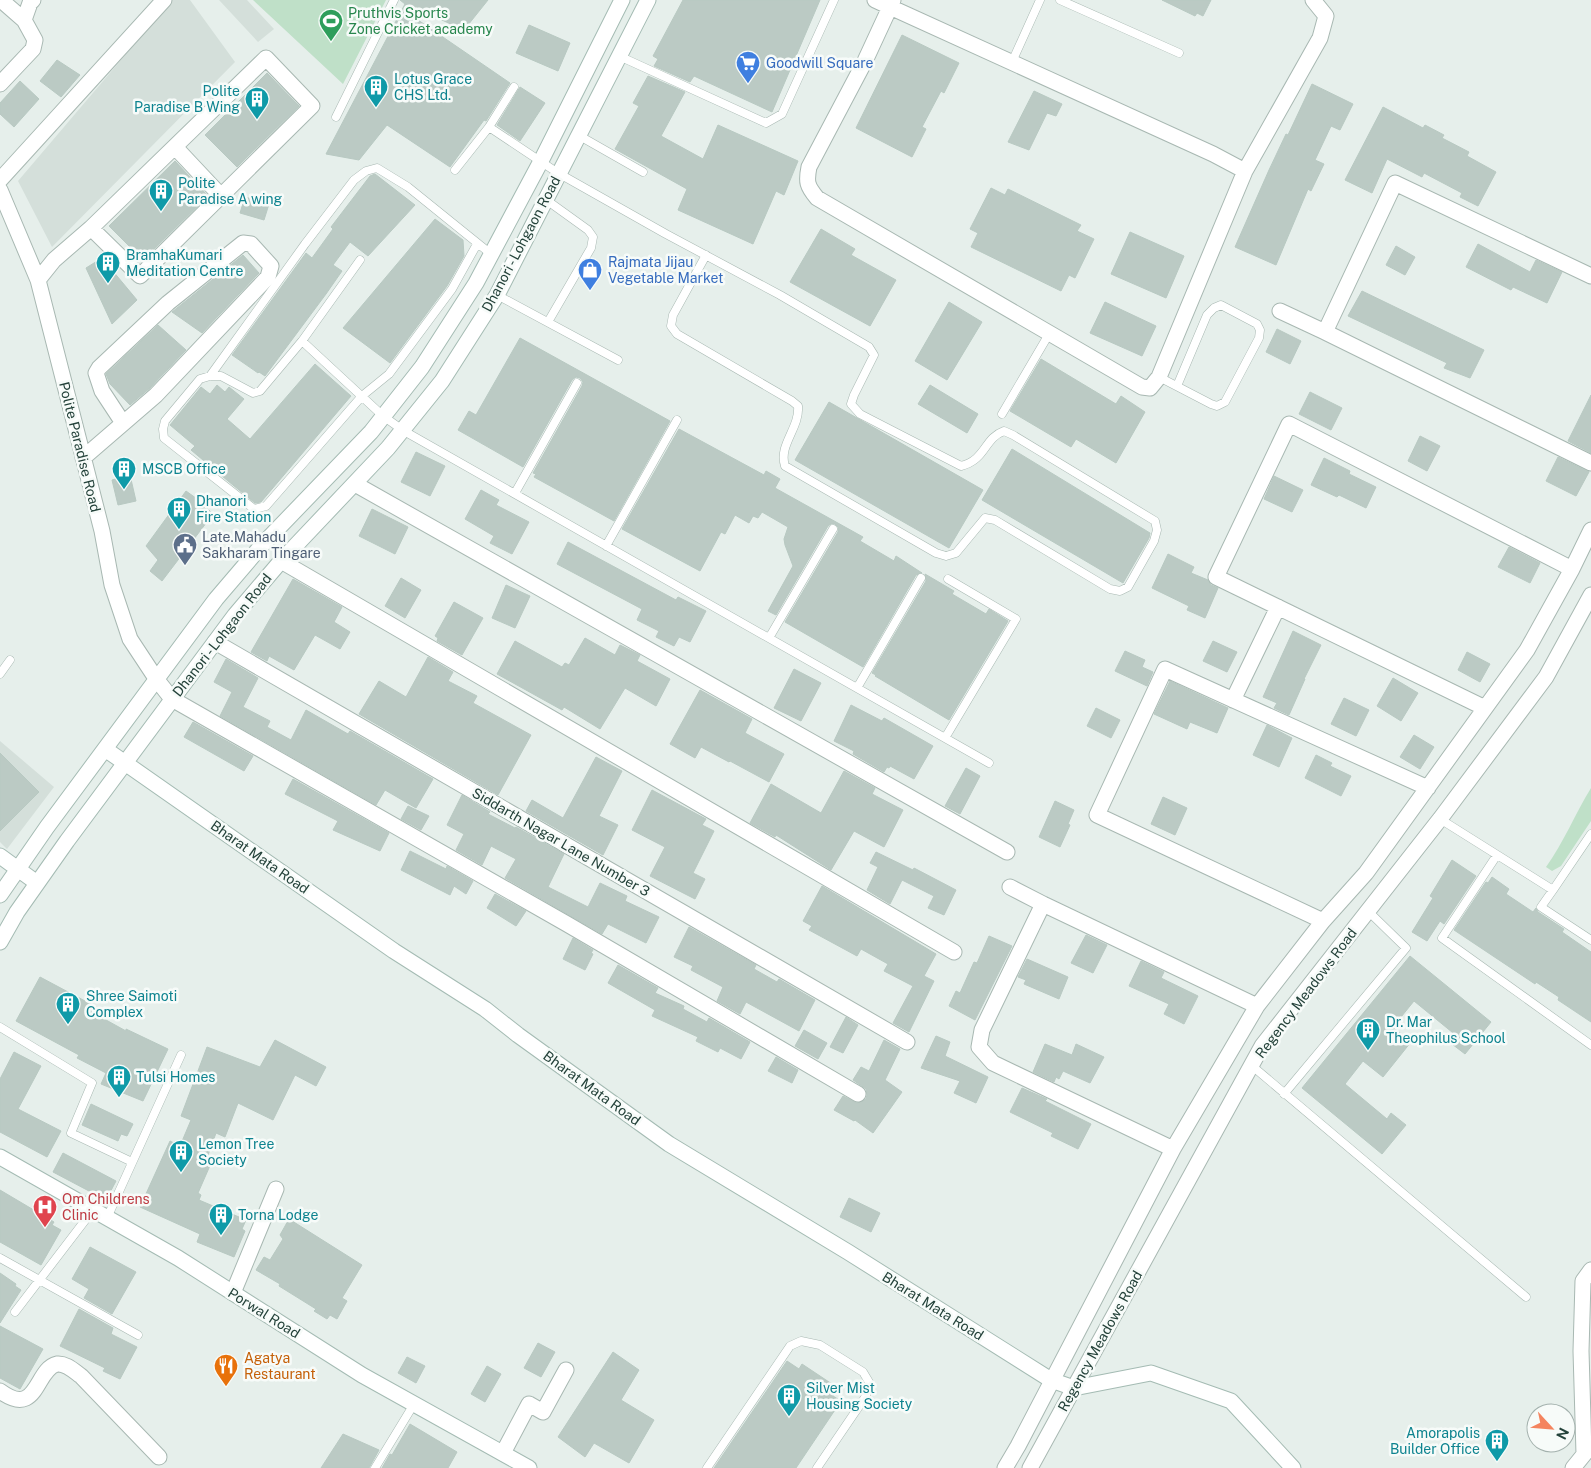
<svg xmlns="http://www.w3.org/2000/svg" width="1591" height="1468" viewBox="0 0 1591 1468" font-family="'Public Sans',sans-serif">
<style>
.built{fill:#d4dfda}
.green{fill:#bfe0c8}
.building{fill:#bbcac4;stroke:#b8c9c2}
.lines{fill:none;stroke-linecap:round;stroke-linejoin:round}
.lane-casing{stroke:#a8b8b2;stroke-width:9}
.street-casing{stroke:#a8b8b2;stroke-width:17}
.secondary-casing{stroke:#a4bbb3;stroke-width:17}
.lane{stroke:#fff;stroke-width:8}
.street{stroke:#fff;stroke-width:15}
.secondary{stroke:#fff;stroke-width:15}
.labels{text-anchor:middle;stroke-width:5;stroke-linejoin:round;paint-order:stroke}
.leisure-label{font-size:14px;fill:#27864d;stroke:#f7fbf9;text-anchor:start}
.shop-label{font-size:14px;fill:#366cbe;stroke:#f7fbf9;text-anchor:start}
.culture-label{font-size:14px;fill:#0d838f;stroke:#f7fbf9;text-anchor:start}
.street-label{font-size:14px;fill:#24423a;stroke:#f7fbf9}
.service-label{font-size:14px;fill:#4e5e75;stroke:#f7fbf9;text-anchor:start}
.health-label{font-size:14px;fill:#be3a42;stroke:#f7fbf9;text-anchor:start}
.food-label{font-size:14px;fill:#c56008;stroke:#f7fbf9;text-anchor:start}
</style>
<rect width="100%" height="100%" fill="#e6efeb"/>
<!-- built -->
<path class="built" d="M172,0H190L235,62L52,247L18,181Z
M219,0H247L274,29L258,42Z
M0,741L54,787L7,849L0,842Z"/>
<!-- green -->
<path class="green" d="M253,0H386L343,84Z
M1591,788V821L1561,866L1552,871L1546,867C1564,842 1575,814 1591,788Z"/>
<!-- building -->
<path class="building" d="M400,0H488L464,30L422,11L418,20L510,83L486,121L484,120L450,167L387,125L359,160L326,154L405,4Z
M683,0H820L772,112L694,76L690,82L654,66L658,59L653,56Z
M1162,0H1211L1203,16L1197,13L1195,16Z
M529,25L570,43L558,71L516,53Z
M902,35L959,63L944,93L941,91L922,127L926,129L912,157L856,128Z
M57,60L80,75L61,97L40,81Z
M267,73L299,106L237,167L205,135Z
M648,76L685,92L661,136L703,159L718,125L798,161L784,195L776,191L753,244L678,210L687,189L615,149L639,106L633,103Z
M20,81L39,99L14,127L0,114V103Z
M1312,84L1353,104L1340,130L1331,126L1315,160L1324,164L1311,191L1308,189L1276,265L1235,247L1269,170L1286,134L1288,135Z
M520,87L545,103L520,141L497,125Z
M1034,91L1062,104L1056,116L1047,113L1029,150L1008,142Z
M1383,107L1423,128L1425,125L1444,135L1442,138L1469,152L1467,156L1496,172L1478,206L1460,197L1462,193L1424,173L1422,177L1387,159L1372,193L1345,180Z
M175,161L208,196L143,260L109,226Z
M375,174L415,205L368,256L350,242L333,265L342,271L326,294L265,376L259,372L258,373L232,355L306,253L312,258L333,229L331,227L370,176Z
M991,188L1005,195L1008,189L1081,225L1077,231L1094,239L1075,278L1069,275L1061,291L971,247L978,233L970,229Z
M245,197L269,204L264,220L240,213Z
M435,219L463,240L464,256L447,286L390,363L343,328Z
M821,229L855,249L851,255L896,280L870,326L790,282Z
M1130,232L1184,256L1166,298L1111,274Z
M1478,244L1530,272L1536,260L1562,272L1547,303L1513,287L1511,290L1466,267Z
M1396,246L1415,257L1405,275L1386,265Z
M243,255L259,273L202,333L172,312Z
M102,258L137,300L112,324L86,268Z
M1362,291L1484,350L1470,378L1444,368L1447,363L1348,316Z
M949,302L982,322L947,380L915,361Z
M1105,302L1156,326L1142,356L1090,333Z
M158,325L186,350L150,388L130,405L110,384L106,374Z
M1277,329L1301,341L1290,364L1266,352Z
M520,338L670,421L614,521L534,477L536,474L533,473L582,386L583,382L580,378L576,377L572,380L523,467L458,430L469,411L476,415Z
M1041,359L1116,404L1121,396L1145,412L1116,463L1076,439L1071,447L1010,411Z
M315,364L351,396L261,502L255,503L228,481L191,450L195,446L170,425L201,387L210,394L217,385L225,392L229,387L244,399L227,419L250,439Z
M930,385L978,414L967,433L918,404Z
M1310,392L1342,408L1331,430L1299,414Z
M1591,395V453L1568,441Z
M829,402L983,490L949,548L795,460Z
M679,429L764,475L766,471L780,479L775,488L863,537L860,541L894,561L896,556L922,573L916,575L863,667L785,622L838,532V527L835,524H831L828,526L776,615L768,611L793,566L785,545L784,539L788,527L762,512L758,518L753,516L749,523L735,515L725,534L721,532L700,571L622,529Z
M1420,436L1440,446L1427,471L1408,461Z
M1012,449L1150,533L1149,538L1123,583L982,500Z
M416,452L445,466L430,496L401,482Z
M1558,457L1589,472L1576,496L1546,481Z
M1324,458L1350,471L1349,474L1376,487L1366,508L1339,495L1337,497L1311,485Z
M130,475L136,501L118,505L112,480Z
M1274,476L1303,490L1292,512L1264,499Z
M481,490L499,500L496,505L529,522L512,554L490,543L494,536L465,519Z
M186,491L200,501L213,514L162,581L150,571L158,560L146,546Z
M372,509L408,527L395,554L359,536Z
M568,542L676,600L678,597L706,611L690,642L679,637L674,646L656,637L659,631L637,620L642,609L557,564Z
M1509,547L1540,563L1530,583L1498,567Z
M1168,554L1194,567L1191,573L1208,580L1211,585L1218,588L1205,618L1187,610L1189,606L1152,588Z
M925,574L954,591L952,594L986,614L989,609L1008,621L949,720L875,676L876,675L872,673L926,581Z
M401,578L421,590L405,618L385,606Z
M293,579L342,607L334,622L350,632L340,649L315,635L294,670L269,656L267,661L251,652Z
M506,585L530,596L515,628L492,618Z
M454,602L483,618L462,655L437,641L438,638L435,636Z
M1293,631L1321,645L1304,679H1305L1289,715L1274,708L1277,703L1263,697Z
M585,638L615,655L620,645L640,655L637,661L670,679L656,706L625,688L600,729L564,707L562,710L497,674L515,641L562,667L565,663L569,665Z
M1213,641L1237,652L1227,672L1203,661Z
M1125,651L1145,660L1142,667L1153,672L1147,686L1115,671Z
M1467,652L1490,664L1480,682L1458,670Z
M428,657L453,672L448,681L477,696L473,703L531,735L498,795L359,714L379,681L406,697Z
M226,659L258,678L243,707L270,721L267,727L291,740L306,710L348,734L350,731L433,779L416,808L385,790L376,805L220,716L232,692L214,682Z
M794,669L821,683L801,721L774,708Z
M1393,678L1418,693L1401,721L1377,706Z
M1170,681L1228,708L1217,733L1190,722L1187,729L1154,714Z
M700,690L752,719L745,733L784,754L769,782L730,761L729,762L701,747L695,758L670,744Z
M1344,698L1369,710L1356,736L1331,724Z
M851,705L882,721L884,718L933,746L914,779L890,766L889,768L887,767L884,772L853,754L854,751L834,741Z
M1096,708L1120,720L1111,738L1087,726Z
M193,722L253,756L244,771L184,737Z
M1267,725L1292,738L1279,767L1253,755Z
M1414,735L1434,747L1420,769L1400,757Z
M0,753L39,792L0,831Z
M1316,755L1332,763L1330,766L1351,776L1341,796L1305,778Z
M596,757L622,771L599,816L618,825L603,855L526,811L532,800L563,818Z
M966,768L980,776L960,814L945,806Z
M844,771L875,788L872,794L903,810L884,847L854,831L831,870L776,835L775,837L750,823L771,784L821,813Z
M293,779L389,833L380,851L333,830L338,821L285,794Z
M652,790L706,819L702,825L714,831L693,873L705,879L695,899L650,876L665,847L632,830Z
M462,795L490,812L488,814L515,828L516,827L564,854L548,887L588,907L600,883L627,896L625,901L659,917L646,943L608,924L602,934L505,878L516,859L491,846L482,865L456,850L464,834L447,825Z
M1163,797L1187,808L1175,835L1151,824Z
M1055,801L1074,810L1068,824L1070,825L1060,847L1039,837Z
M408,806L429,816L421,830L401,819Z
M410,851L446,869L447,866L473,881L466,894L454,886L450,895L401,870Z
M876,852L913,870L914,868L956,890L944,915L928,908L934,896L902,880L890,904L867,890L878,867L870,863Z
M1452,860L1476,876L1444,924L1440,921L1427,941L1412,932L1433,898L1430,896Z
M1492,877L1509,889L1506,894L1533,912L1536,908L1538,912L1564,929L1562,932L1591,952V1022L1558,1000L1559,997L1536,982L1535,984L1454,930L1486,882L1488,883Z
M822,886L936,954L924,976L934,981L909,1032L893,1023L913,986L884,971L888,964L861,949L857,956L809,930L812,926L803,921Z
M495,894L526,911L516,926L487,908Z
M689,927L756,965L754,969L777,982L779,979L815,1000L799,1031L746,1002L740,1014L717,1001L723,987L691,970L693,966L674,957Z
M1086,935L1107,945L1093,973L1071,963Z
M989,936L1012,946L975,1020L949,1006L956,991L960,993L974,962L977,963Z
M573,938L593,950L591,953L593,954L585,970L563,959Z
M1410,956L1491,1022L1465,1054L1452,1044L1458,1037L1414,1001L1393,1027L1411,1042L1383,1077L1363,1061L1345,1084L1387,1119L1391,1113L1406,1125L1382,1154L1302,1088Z
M1027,959L1068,977L1059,999L1024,984L1026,980L1018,977Z
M1141,961L1164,972L1161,978L1198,996L1184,1024L1164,1014L1169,1004L1129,986Z
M618,965L658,988L655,993L684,1006L683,1009L707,1022L709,1018L750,1042L741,1059L720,1048L718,1052L696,1041L698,1037L652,1016L655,1010L608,983Z
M40,977L100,1009L97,1015L126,1031V1029L168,1049L143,1101L101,1084L106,1073L77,1058L79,1055L16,1021Z
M846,1017L858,1025L843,1053L830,1047Z
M804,1030L827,1043L818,1059L795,1046Z
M936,1036L950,1042L945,1056L988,1077L976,1103L954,1093L960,1081L921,1068Z
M275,1040L326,1067L316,1086L295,1075L273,1120L238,1103L225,1137L216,1133L207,1158L212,1161L198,1193L201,1195L199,1200L246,1220L242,1229L245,1231L234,1257L197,1242L200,1234L140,1207L170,1141L180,1146L191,1120L181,1116L207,1047L260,1067Z
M884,1040L900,1049L885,1080L902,1092L873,1133L855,1120L854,1121L834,1110L843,1096L857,1103L866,1099L867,1095L866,1089L853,1080L861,1067L869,1071Z
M1045,1044L1072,1055L1076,1044L1104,1057L1090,1083L1063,1071L1059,1079L1056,1077L1054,1082L1033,1072Z
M14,1052L41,1066L18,1109L61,1131L47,1157L0,1132V1079Z
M776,1057L798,1070L792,1083L768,1071Z
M1022,1088L1047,1099L1045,1101L1091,1124L1078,1149L1051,1136L1053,1133L1010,1112Z
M91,1104L133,1124L127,1136L121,1134L118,1141L82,1125Z
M63,1153L116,1181L106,1200L53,1172Z
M0,1190L54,1222L52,1225L61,1230L41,1265L0,1242Z
M849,1198L880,1213L871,1232L840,1217Z
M289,1219L362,1265L342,1298L347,1301L337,1319L330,1315L327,1319L314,1311L316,1309L279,1286L280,1284L256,1270L264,1257L270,1260L283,1239L280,1235Z
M90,1247L136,1272L112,1314L84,1298L89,1289L72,1279Z
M0,1273L16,1284L15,1286L21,1290L0,1323Z
M79,1309L113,1328L111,1334L137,1347L120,1379L103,1371L105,1368L60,1346Z
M0,1326L43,1349L20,1389L0,1378Z
M538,1343L555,1352L541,1377L524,1368Z
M613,1352L639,1370L621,1400L654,1420L629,1463L594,1443L585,1457L558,1437Z
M407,1357L425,1366L416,1383L398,1373Z
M787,1361L799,1369L802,1364L838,1388L833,1396L841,1401L796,1468H714Z
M487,1366L501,1374L485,1402L471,1394Z
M410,1424L457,1452L448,1468H382L390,1454L392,1455Z
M343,1434L379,1450L369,1468H321Z"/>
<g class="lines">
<defs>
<path id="lane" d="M1060,0L1179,53
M619,56L766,123L782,114L834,0
M1012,62L1040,0
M336,117L394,0
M489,127L558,173L666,234L780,295L869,347L874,355L854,395L851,404L860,414L961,466C986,460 984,438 1004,431L1013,435L1155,521L1157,530L1154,541L1128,587L1120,591L1110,589L995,520L985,518L956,553L946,556L936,553L785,466C778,445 800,428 798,406L792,401L677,334L671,326L673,315L706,255
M578,135L643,172
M455,170L489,127L514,87
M545,199L588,230L593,237L591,248L548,322
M360,260L302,341L383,416L404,431L989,763
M497,295L618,360
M302,341L260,391L253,393L221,376H210L200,379L165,421L163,429L164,438L254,509L266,506L362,396L389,374L452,289L477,244
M210,376L305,244L354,180L366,171L377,168L408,187L491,254
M1159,377L1211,404L1217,406L1225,402L1259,338L1260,330L1257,324L1221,305L1214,308L1207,315L1177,386
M1002,414L1049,334
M515,493L577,383
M606,546L677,420
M769,638L833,529
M0,674L10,660
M857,688L921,578
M945,738L1016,619L948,579
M1440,819L1553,890L1591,834
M1497,855L1442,938L1591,1045
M1553,890L1541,907L1591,940
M0,1027L92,1083L71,1133L132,1162
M1251,1065L1526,1297
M1284,1094L1406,948L1368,911
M107,1218L181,1055
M0,1258L138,1335
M15,1312L93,1210
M375,1468L414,1404
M707,1468L790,1346L801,1341L820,1345L863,1372L869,1382L866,1396L817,1468"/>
<path id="street" d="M1,0L24,20
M875,0L890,7L865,61L809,167C806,182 807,186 817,198L1142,387L1150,388L1159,377L1245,171L1213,154L890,7L893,0
M0,84L33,49L35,40L24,20L30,3L33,0
M175,147L221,196
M1245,171L1320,38L1326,16L1313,0
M0,180L164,0
M0,190L38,280L102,531L112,585L130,639L157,680L172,699L567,924L858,1094
M1591,276L1395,183L1325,332L1591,463
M38,280L54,260L91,228L140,276L312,106L266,58L91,228
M1280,311L1325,332
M83,458L156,395L268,277L271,266L251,244L243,243L168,303L99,368L96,373L102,391L123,423
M355,484L1007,852
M281,561L954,952
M215,642L907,1042
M1233,700L1278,607
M1485,708L1216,577L1289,424L1572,569
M1010,887L1043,904
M1323,921L1097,815L1165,669L1428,788
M1173,1149L993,1063L979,1047L982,1030L1043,904L1257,1006
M233,1293L276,1189
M0,1391C38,1419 35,1369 57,1364C66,1363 74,1371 81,1376L159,1457
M503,1453L529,1404L543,1412L566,1370
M1584,1454L1581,1351L1583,1281L1591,1270
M1005,1468L1018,1446L1173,1149L1257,1006L1323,921L1366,873L1527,650L1572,569L1591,530
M1030,1468L1262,1046L1440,819L1546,677L1591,595
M1573,1468L1590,1447"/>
<path id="secondary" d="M105,749L394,951L485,1009L518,1035L669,1144L848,1252L1051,1380L1074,1388L1151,1373L1231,1401L1293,1468
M0,856L37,883
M0,895L47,827L216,599L263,544L371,432L422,367L476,283L541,161L622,0
M0,942L17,912L67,841L235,615L281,561L388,448L442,381L497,295L648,0
M0,1157L178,1258L362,1375L529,1468"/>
</defs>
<!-- lane casing -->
<use href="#lane" class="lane-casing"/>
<!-- street casing -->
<use href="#street" class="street-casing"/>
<!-- secondary casing -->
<use href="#secondary" class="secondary-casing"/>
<!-- lane -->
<use href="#lane" class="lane"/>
<!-- street -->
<use href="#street" class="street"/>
<!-- secondary -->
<use href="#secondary" class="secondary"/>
</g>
<!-- icons -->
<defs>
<symbol id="stadium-pin" viewBox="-11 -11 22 30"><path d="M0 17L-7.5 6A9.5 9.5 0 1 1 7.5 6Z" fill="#2e9e5b" stroke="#f7fbf9"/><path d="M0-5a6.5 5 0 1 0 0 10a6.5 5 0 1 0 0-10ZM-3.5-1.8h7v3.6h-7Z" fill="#fff"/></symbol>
<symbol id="supermarket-pin" viewBox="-11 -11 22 30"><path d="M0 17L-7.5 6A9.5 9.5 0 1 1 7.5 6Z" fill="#3f7fe0" stroke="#f7fbf9"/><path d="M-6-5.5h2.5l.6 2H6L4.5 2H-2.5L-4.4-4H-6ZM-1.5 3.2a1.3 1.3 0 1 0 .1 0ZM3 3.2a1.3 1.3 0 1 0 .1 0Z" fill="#fff"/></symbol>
<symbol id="building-pin" viewBox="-11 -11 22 30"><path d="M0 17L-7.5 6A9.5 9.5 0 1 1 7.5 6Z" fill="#0f9aa8" stroke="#f7fbf9"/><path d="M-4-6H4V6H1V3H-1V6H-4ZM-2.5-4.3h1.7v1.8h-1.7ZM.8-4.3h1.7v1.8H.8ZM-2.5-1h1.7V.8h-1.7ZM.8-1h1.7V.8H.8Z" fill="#fff"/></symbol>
<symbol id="shop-pin" viewBox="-11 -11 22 30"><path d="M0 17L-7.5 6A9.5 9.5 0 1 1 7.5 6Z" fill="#3f7fe0" stroke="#f7fbf9"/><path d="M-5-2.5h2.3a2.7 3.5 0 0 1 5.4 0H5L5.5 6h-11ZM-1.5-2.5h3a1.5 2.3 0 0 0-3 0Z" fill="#fff"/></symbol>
<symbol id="civic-pin" viewBox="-11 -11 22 30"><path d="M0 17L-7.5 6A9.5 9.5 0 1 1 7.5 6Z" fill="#5c6f8a" stroke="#f7fbf9"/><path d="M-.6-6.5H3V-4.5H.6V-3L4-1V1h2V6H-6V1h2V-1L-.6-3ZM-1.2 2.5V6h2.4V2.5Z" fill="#fff"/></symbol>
<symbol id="hospital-pin" viewBox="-11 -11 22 30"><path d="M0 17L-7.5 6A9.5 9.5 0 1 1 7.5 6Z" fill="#e0444e" stroke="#f7fbf9"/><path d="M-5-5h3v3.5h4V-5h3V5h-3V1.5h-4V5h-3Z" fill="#fff"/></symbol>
<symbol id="restaurant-pin" viewBox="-11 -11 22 30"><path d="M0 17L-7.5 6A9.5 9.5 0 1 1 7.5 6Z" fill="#e8710a" stroke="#f7fbf9"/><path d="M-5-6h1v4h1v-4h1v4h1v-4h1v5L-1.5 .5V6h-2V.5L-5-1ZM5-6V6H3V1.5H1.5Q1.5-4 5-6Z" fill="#fff"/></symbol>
</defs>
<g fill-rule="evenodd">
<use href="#stadium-pin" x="317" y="7" width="28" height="38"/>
<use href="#supermarket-pin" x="734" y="49" width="28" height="38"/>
<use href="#building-pin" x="362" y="73" width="28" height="38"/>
<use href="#building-pin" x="243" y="85" width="28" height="38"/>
<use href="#building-pin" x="147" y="177" width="28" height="38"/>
<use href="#building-pin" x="94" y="249" width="28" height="38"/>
<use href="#shop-pin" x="576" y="256" width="28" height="38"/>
<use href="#building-pin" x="110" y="455" width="28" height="38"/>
<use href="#building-pin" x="165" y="495" width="28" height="38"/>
<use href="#civic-pin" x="171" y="531" width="28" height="38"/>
<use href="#building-pin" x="54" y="990" width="28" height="38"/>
<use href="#building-pin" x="1354" y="1016" width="28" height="38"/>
<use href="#building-pin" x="105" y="1063" width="28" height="38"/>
<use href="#building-pin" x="167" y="1138" width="28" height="38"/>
<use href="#hospital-pin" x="31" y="1193" width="28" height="38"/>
<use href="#building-pin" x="207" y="1201" width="28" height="38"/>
<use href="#restaurant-pin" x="212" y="1352" width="28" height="38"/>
<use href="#building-pin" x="775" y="1382" width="28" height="38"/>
<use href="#building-pin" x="1483" y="1427" width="28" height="38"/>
</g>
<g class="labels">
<!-- leisure labels -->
<g class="leisure-label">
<text x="348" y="18">Pruthvis Sports<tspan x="348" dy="16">Zone Cricket academy</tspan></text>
</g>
<!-- shop labels -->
<g class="shop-label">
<text x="766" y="68">Goodwill Square</text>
<text x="608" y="267">Rajmata Jijau<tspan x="608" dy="16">Vegetable Market</tspan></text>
</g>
<!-- culture labels -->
<g class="culture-label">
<text x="394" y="84">Lotus Grace<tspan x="394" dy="16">CHS Ltd.</tspan></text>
<text x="240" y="96" text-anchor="end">Polite<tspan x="240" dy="16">Paradise B Wing</tspan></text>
<text x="178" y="188">Polite<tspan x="178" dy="16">Paradise A wing</tspan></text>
<text x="126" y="260">BramhaKumari<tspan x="126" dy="16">Meditation Centre</tspan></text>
<text x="142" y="474">MSCB Office</text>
<text x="196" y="506">Dhanori<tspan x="196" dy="16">Fire Station</tspan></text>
<text x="86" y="1001">Shree Saimoti<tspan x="86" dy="16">Complex</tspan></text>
<text x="1386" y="1027">Dr. Mar<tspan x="1386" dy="16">Theophilus School</tspan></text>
<text x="136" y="1082">Tulsi Homes</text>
<text x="198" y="1149">Lemon Tree<tspan x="198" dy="16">Society</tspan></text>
<text x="238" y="1220">Torna Lodge</text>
<text x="806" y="1393">Silver Mist<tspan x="806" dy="16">Housing Society</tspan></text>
<text x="1480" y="1438" text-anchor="end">Amorapolis<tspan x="1480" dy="16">Builder Office</tspan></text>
</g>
<!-- street labels -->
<g class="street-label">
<text transform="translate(521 244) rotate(-62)" y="5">Dhanori - Lohgaon Road</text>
<text transform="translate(80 447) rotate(76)" y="5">Polite Paradise Road</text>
<text transform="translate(222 635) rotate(-52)" y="5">Dhanori - Lohgaon Road</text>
<text transform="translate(561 842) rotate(30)" y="5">Siddarth Nagar Lane Number 3</text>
<text transform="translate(260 857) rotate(35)" y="5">Bharat Mata Road</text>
<text transform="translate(1306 993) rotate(-53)" y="5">Regency Meadows Road</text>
<text transform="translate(592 1088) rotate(36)" y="5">Bharat Mata Road</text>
<text transform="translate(933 1306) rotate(32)" y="5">Bharat Mata Road</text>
<text transform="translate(264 1313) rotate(32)" y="5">Porwal Road</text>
<text transform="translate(1100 1341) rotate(-61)" y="5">Regency Meadows Road</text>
</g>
<!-- service labels -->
<g class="service-label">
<text x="202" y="542">Late.Mahadu<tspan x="202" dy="16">Sakharam Tingare</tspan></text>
</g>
<!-- health labels -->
<g class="health-label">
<text x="62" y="1204">Om Childrens<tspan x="62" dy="16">Clinic</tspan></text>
</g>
<!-- food labels -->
<g class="food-label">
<text x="244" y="1363">Agatya<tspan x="244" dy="16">Restaurant</tspan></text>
</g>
</g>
<!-- north arrow -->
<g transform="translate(1551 1428) rotate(116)"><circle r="24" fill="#f7fbf9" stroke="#a3b1ad"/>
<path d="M0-4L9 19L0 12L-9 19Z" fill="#f4845f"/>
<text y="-8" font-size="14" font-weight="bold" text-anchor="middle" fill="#24423a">N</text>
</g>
</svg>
